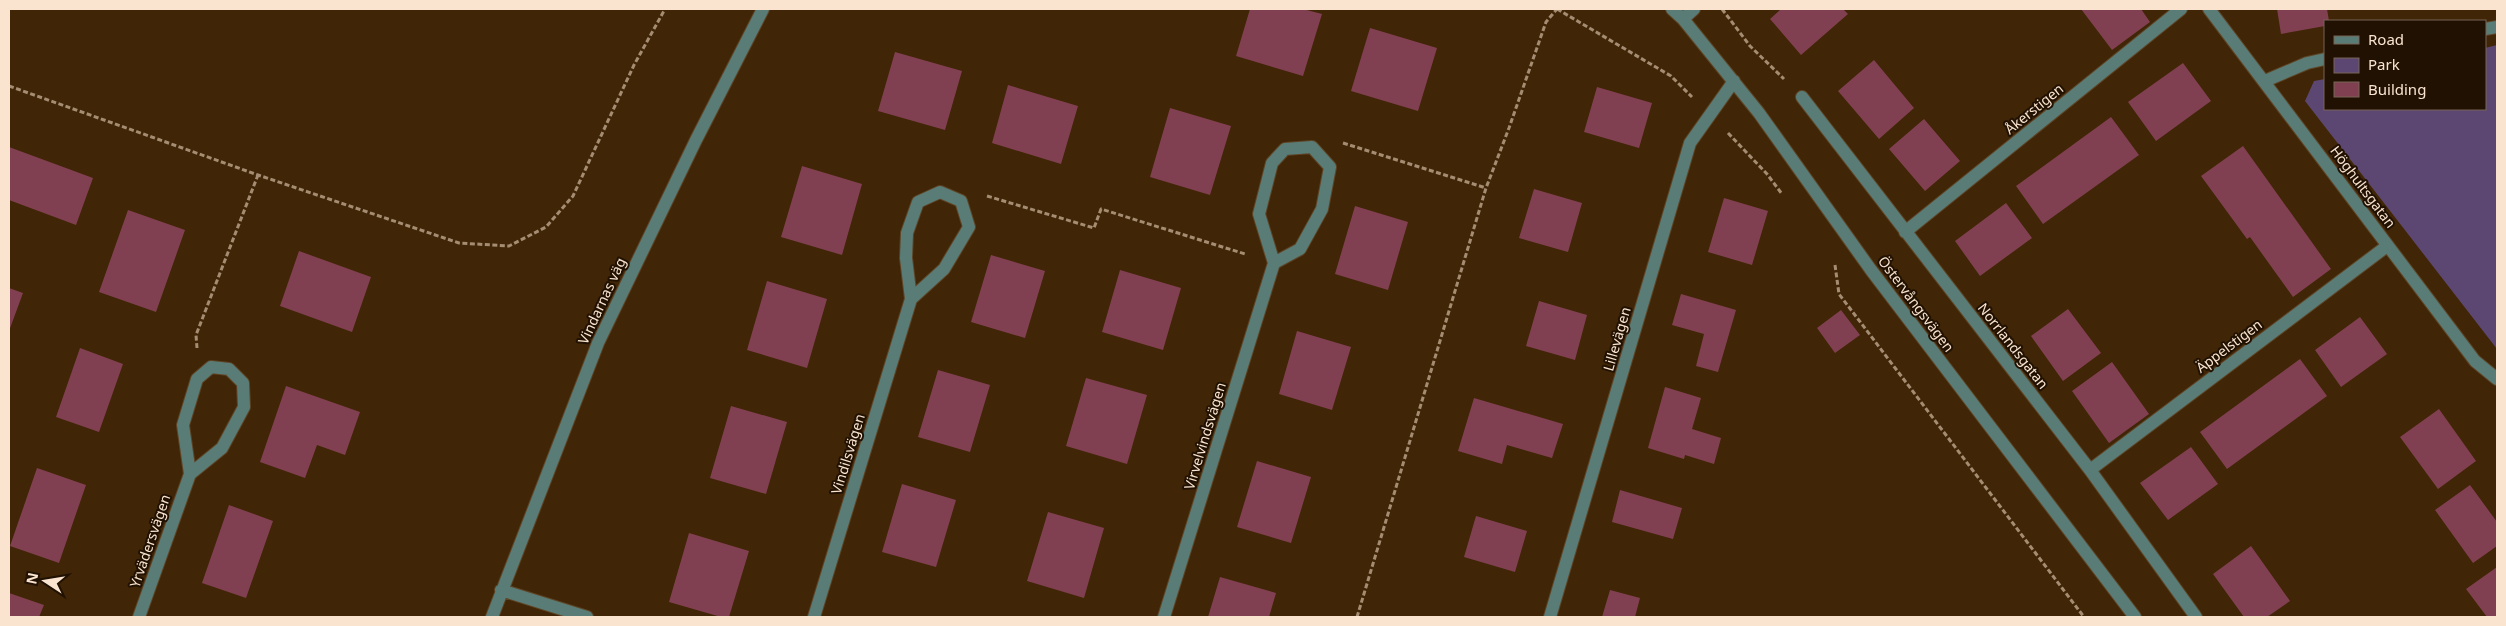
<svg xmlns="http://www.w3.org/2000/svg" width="2506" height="626" viewBox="0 0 2506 626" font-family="'Noto Sans',sans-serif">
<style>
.green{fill:#5c4773}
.building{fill:#814051}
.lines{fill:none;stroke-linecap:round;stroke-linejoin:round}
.minor-casing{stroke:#5e4426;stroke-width:14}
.path{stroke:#a58d73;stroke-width:3;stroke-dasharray:5 2.5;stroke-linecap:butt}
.minor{stroke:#597c77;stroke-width:12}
.labels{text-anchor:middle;stroke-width:4;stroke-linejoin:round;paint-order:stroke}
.street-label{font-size:14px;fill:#fae4cf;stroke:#201103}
</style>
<rect width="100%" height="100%" fill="#402506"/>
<!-- green -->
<path class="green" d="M2497,45V349L2305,101L2314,81L2325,79V109H2485V48Z"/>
<!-- building -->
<path class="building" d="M1250,9H1303L1322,14L1303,76L1236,56Z
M1781,9H1843L1848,14L1801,55L1770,19Z
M2081,9H2141L2150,22L2112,50Z
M2277,9H2327L2329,21H2325V26L2281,34Z
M1370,28L1437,48L1418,111L1351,91Z
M895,52L962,71L945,130L878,111Z
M1874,60L1914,108L1879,139L1838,91Z
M2183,63L2211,101L2156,141L2128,102Z
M1008,85L1078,106L1061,164L992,143Z
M1597,87L1652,103L1639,148L1584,132Z
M1170,108L1231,126L1210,195L1150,177Z
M2111,117L2139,155L2043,224L2016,186Z
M1924,119L1960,161L1925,191L1889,149Z
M2243,146L2331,269L2293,297L2250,237L2247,239L2201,176Z
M9,147L93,178L76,225L9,200Z
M802,166L862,184L842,255L781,237Z
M1534,189L1582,203L1568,252L1519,238Z
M1724,198L1768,211L1752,265L1708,252Z
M2006,203L2032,238L1980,276L1955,241Z
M1355,206L1408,222L1388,290L1335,274Z
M128,210L185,230L156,312L99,292Z
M299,251L371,277L352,332L280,306Z
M991,255L1045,271L1025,338L971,322Z
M1120,270L1181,288L1163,350L1102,332Z
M767,281L827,299L807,368L747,350Z
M9,288L23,293L9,331Z
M1681,294L1736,310L1718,372L1696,366L1704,334L1672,325Z
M1539,301L1587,315L1575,360L1526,346Z
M2068,309L2101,353L2063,381L2031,336Z
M1841,310L1860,335L1835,353L1817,328Z
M2360,317L2387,354L2341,387L2315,350Z
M1297,331L1351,347L1332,410L1279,394Z
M80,348L123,364L99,432L56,417Z
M2300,359L2327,396L2227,469L2200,432Z
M2112,362L2149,414L2109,443L2072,391Z
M938,370L990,385L970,452L918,437Z
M1086,378L1147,395L1127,464L1066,446Z
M286,386L360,412L345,455L317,445L305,478L260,462Z
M1665,387L1701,398L1692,429L1721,438L1714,464L1685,455L1684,459L1648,448Z
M1474,398L1563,424L1552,458L1507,445L1502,464L1458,451Z
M731,406L787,422L766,494L710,478Z
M2439,409L2476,461L2438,489L2400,437Z
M2191,447L2218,484L2168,520L2140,483Z
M1257,461L1311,477L1291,543L1237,527Z
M37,468L86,485L59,563L10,546Z
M902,484L956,500L936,567L882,552Z
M2470,485L2497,522V546L2473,563L2435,510Z
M1620,490L1682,508L1673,539L1612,522Z
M229,505L273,521L246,598L202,583Z
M1048,512L1104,528L1084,598L1027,581Z
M1476,516L1527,531L1515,572L1464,557Z
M689,533L749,551L729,617H721L669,602Z
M2251,546L2290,601L2267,617H2244L2213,574Z
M2497,567V617H2487L2466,589Z
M1220,577L1276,593L1269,617H1208Z
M1610,590L1640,598L1635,617H1602Z
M9,593L44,605L39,617H9Z"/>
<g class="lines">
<defs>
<path id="minor" d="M1672,9L1683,19L1759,113L1871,270L2135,617
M2209,9L2475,361L2497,379
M1683,19L1694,9
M2485,29L2497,27
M2265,81L2307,63L2325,59
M1802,97L2090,470L2196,617
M1905,232L2181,9
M2090,470L2387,246
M501,590L587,617
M139,617L190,474L183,425L197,379L211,367L229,369L243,383L244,407L222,448L190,474
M492,617L598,343L696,140L763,9
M814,617L911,299L906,258L907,233L918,202L940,192L961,201L969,227L944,269L911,299
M1164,617L1274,263L1259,214L1272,163L1285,149L1312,147L1330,167L1322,209L1300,249L1274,263
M1550,617L1690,143L1734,81"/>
</defs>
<!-- minor casing -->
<use href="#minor" class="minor-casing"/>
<!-- path -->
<path class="path" d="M1557,9L1671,76L1692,97
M1722,9L1750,46L1784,79
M9,86L258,175L459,243L509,246L546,227L573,196L634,65L665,9
M1728,133L1767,174L1782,194
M1343,143L1486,188
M987,196L1094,228L1101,209L1245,254
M1835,265L1839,294L2084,617
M197,348L196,335L258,175
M1357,617L1486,188L1509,128L1546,22L1557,9"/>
<!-- minor -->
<use href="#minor" class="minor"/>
</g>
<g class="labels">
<!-- street labels -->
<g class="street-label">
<text transform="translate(2034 109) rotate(-39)" y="5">Åkerstigen</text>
<text transform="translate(2363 187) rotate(53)" y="5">Höghultsgatan</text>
<text transform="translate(602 301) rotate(-65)" y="5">Vindarnas väg</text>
<text transform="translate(1916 304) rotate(53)" y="5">Östervångsvägen</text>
<text transform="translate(1617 339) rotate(-74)" y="5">Lillevägen</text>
<text transform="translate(2013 346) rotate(52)" y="5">Norrlandsgatan</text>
<text transform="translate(2229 346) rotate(-37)" y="5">Äppelstigen</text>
<text transform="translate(1205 436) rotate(-73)" y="5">Virvelvindsvägen</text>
<text transform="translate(848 454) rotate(-73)" y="5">Vindilsvägen</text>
<text transform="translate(150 541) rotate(-71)" y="5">Yrvädersvägen</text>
</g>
</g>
<!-- border -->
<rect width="2506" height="626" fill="none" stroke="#fae4cf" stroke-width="20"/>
<!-- legend -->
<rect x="2324" y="20" width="162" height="90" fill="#201103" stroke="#776555"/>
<rect x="2334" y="36" width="25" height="8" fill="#597c77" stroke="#776555"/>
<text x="2368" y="45" font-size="15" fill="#fae4cf">Road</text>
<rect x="2334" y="58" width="25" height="15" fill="#5c4773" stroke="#776555"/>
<text x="2368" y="70" font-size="15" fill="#fae4cf">Park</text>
<rect x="2334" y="82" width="25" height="15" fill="#814051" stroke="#776555"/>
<text x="2368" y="95" font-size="15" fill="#fae4cf">Building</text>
<!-- north arrow -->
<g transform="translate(45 581) rotate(282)" stroke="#201103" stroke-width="4" paint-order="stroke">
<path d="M0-4L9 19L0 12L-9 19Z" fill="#fae4cf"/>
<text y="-8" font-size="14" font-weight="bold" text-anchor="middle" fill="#fae4cf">N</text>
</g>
</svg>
